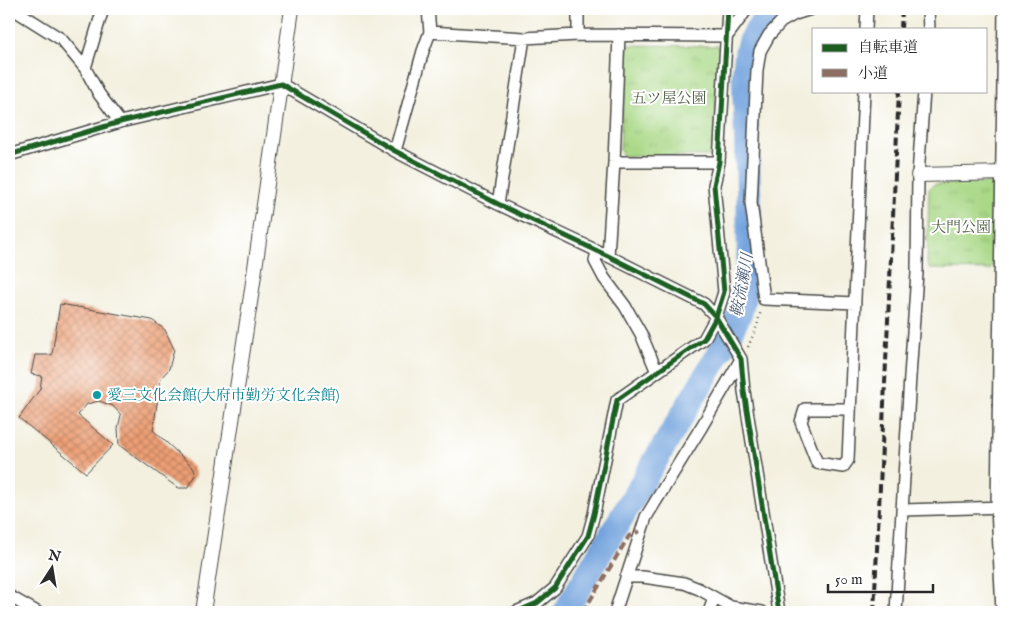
<svg xmlns="http://www.w3.org/2000/svg" width="1015" height="621" viewBox="0 0 1015 621" font-family="'IM FELL English','Noto Serif JP',serif">
<style>
.grass{fill:url(#grass-tufts);stroke:#6a8258}
.lines{fill:none;stroke-linecap:round;stroke-linejoin:round}
.river{stroke:#74a4de;stroke-width:25}
.building{fill:url(#building-cross-hatch)}
.minor-casing{stroke:#494946;stroke-width:14}
.tertiary-casing{stroke:#494946;stroke-width:16}
.path{stroke:#494946;stroke-width:2.5;stroke-dasharray:1 4;stroke-linecap:butt}
.minor{stroke:#fff;stroke-width:11}
.tertiary{stroke:#fff;stroke-width:14}
.rail{stroke:#2b2b2b;stroke-width:4;stroke-dasharray:8 4;stroke-linecap:butt}
.quiet{stroke:#8d6e63;stroke-width:4;stroke-dasharray:8 4;stroke-linecap:butt}
.cycleway-casing{stroke:#fff;stroke-width:8}
.cycleway{stroke:#1b5e20;stroke-width:5}
.culture-dot{fill:#0f9aa8;stroke:#fff;stroke-width:2}
.labels{text-anchor:middle;stroke-width:4;stroke-linejoin:round;paint-order:stroke}
.park-label{font-size:15px;fill:#515f46;stroke:#fff}
.culture-label{font-size:15px;fill:#0d838f;stroke:#fff;text-anchor:start}
.water-label{font-size:16px;font-style:italic;fill:#485b73;stroke:#fff}
</style>
<defs>
<pattern id="grass-tufts" width="24" height="20" patternUnits="userSpaceOnUse" patternTransform="scale(1.25)"><rect width="24" height="20" fill="#a9d886"/><path d="M3 7l-1-3M5 7V3M7 7l1-3M15 17l-1-3M17 17v-4M19 17l1-3" fill="none" stroke="#92ba74"/></pattern>
<pattern id="building-cross-hatch" width="8" height="8" patternUnits="userSpaceOnUse" patternTransform="scale(1.25)"><rect width="8" height="8" fill="#ed9f75"/><path d="M0 0l8 8M0 8l8-8" fill="none" stroke="#c08260"/></pattern>
</defs>
<rect width="100%" height="100%" fill="#fff"/>
<filter id="ink" filterUnits="userSpaceOnUse"><feTurbulence type="fractalNoise" baseFrequency=".02" numOctaves="2"/><feDisplacementMap in="SourceGraphic" scale="10" xChannelSelector="R" yChannelSelector="G"/><feConvolveMatrix kernelMatrix="1 2 1 2 8 2 1 2 1" color-interpolation-filters="sRGB"/></filter>
<filter id="wash" filterUnits="userSpaceOnUse"><feTurbulence type="fractalNoise" baseFrequency=".0096" numOctaves="4" result="noise"/><feDisplacementMap in="SourceGraphic" scale="20" xChannelSelector="R" yChannelSelector="G"/><feGaussianBlur stdDeviation="1.12" result="paint"/><feColorMatrix in="noise" values="0 0 0 0 0 0 0 0 0 0 0 0 0 0 0 0 0 1.4 0 .05"/><feComposite in="paint" operator="in"/></filter>
<g filter="url(#wash)">
<rect width="100%" height="100%" fill="#f3f0df"/>
<!-- grass -->
<path class="grass" d="M625,45L719,46L713,151L709,156H623L620,150Z
M990,183L995,188L993,265L990,270L930,269L927,265L929,189L934,184Z"/>
<g class="lines">
<!-- river -->
<path class="river" d="M565,612L723,347L740,313L745,289L749,259V200L744,76L747,51L750,41L771,9"/>
</g>
<g id="blocks">
<!-- building -->
<path class="building" d="M60,304L152,320L165,330L174,349L169,369L161,378L153,430L194,468L196,475L188,488H178L119,445L118,428L121,415L113,406L99,401L87,404L78,415L113,445L86,473L19,418L40,389L42,376L31,374L35,355H52Z"/>
</g>
</g>
<g filter="url(#ink)">
<use href="#blocks" fill-opacity="0" stroke="#494946" stroke-width="1"/>
<g class="lines">
<defs>
<path id="minor" d="M13,9L61,39L85,68L99,94L120,122
M811,9L795,14L781,22L769,35L760,51L757,70L751,203L764,299L855,303
M928,9L929,29
M866,29L867,9
M430,32L524,38L578,35L727,36
M578,35V9
M727,36L747,9
M85,68L103,9
M395,151L423,51L430,32L428,9
M9,155L120,122L281,84L395,151L498,204L608,256L704,304L716,317L741,359L744,391L779,612
M614,162H719
M498,204L524,38
M597,251L595,261L604,278L625,306L641,334L657,372
M608,256L614,162L619,35
M850,409H805L801,422L817,463L843,467L848,460L864,91
M903,510L1006,507
M626,577H643L684,583L699,589L731,607L762,612
M9,596L37,612
M516,612L537,603L555,588L588,536L594,514L617,400L704,339L716,317L724,292L714,185L719,162L728,9
M615,612L646,517L702,426L741,359
M709,612L714,598
M896,612L910,377L917,273L918,175L924,91
M1002,612L997,507L1004,9"/>
<path id="tertiary" d="M918,175L1006,173
M203,612L251,296L292,9"/>
</defs>
<!-- minor casing -->
<use href="#minor" class="minor-casing"/>
<!-- tertiary casing -->
<use href="#tertiary" class="tertiary-casing"/>
<!-- path -->
<path class="path" d="M748,347L757,326L761,310"/>
<!-- minor -->
<use href="#minor" class="minor"/>
<!-- tertiary -->
<use href="#tertiary" class="tertiary"/>
<!-- rail -->
<path class="rail" d="M901,29L902,9
M874,612L899,91"/>
<!-- quiet -->
<path class="quiet" d="M583,612L629,536L640,531"/>
<defs>
<path id="cycleway" d="M9,155L120,122L281,84L395,151L498,204L608,256L704,304L716,317L741,359L744,391L779,612
M516,612L537,603L555,588L588,536L594,514L617,400L704,339L716,317L724,292L714,185L719,162L728,9"/>
</defs>
<!-- cycleway casing -->
<use href="#cycleway" class="cycleway-casing"/>
<!-- cycleway -->
<use href="#cycleway" class="cycleway"/>
</g>
</g>
<!-- markers -->
<circle class="culture-dot" cx="97" cy="395" r="5"/>
<g class="labels">
<!-- park labels -->
<g class="park-label">
<text x="669" y="103">五ツ屋公園</text>
<text x="961" y="232">大門公園</text>
</g>
<!-- culture labels -->
<g class="culture-label">
<text x="107" y="400">愛三文化会館(大府市勤労文化会館)</text>
</g>
<!-- water labels -->
<g class="water-label">
<text transform="translate(741 285) rotate(-80)" y="6">鞍流瀬川</text>
</g>
</g>
<!-- margin -->
<rect width="1015" height="621" fill="none" stroke="#fff" stroke-width="30"/>
<!-- legend -->
<rect x="812" y="28" width="175" height="65" fill="#ffffff" stroke="#aaaaaa"/>
<rect x="822" y="44" width="25" height="8" fill="#1b5e20" stroke="#aaaaaa"/>
<text x="858" y="52" font-size="15" fill="#2b2b2b">自転車道</text>
<rect x="822" y="69" width="25" height="8" fill="#8d6e63" stroke="#aaaaaa"/>
<text x="858" y="78" font-size="15" fill="#2b2b2b">小道</text>
<!-- north arrow -->
<g transform="translate(52 568) rotate(12)" stroke="#ffffff" stroke-width="4" paint-order="stroke">
<path d="M0-4L9 19L0 12L-9 19Z" fill="#2b2b2b"/>
<text y="-8" font-size="14" font-weight="bold" text-anchor="middle" fill="#2b2b2b">N</text>
</g>
<!-- scale -->
<path d="M828 584v8h105v-8" fill="none" stroke="#2b2b2b" stroke-width="2.5"/>
<text x="835" y="584" font-size="15" fill="#2b2b2b" stroke="#ffffff" stroke-width="4" paint-order="stroke">50 m</text>
</svg>
